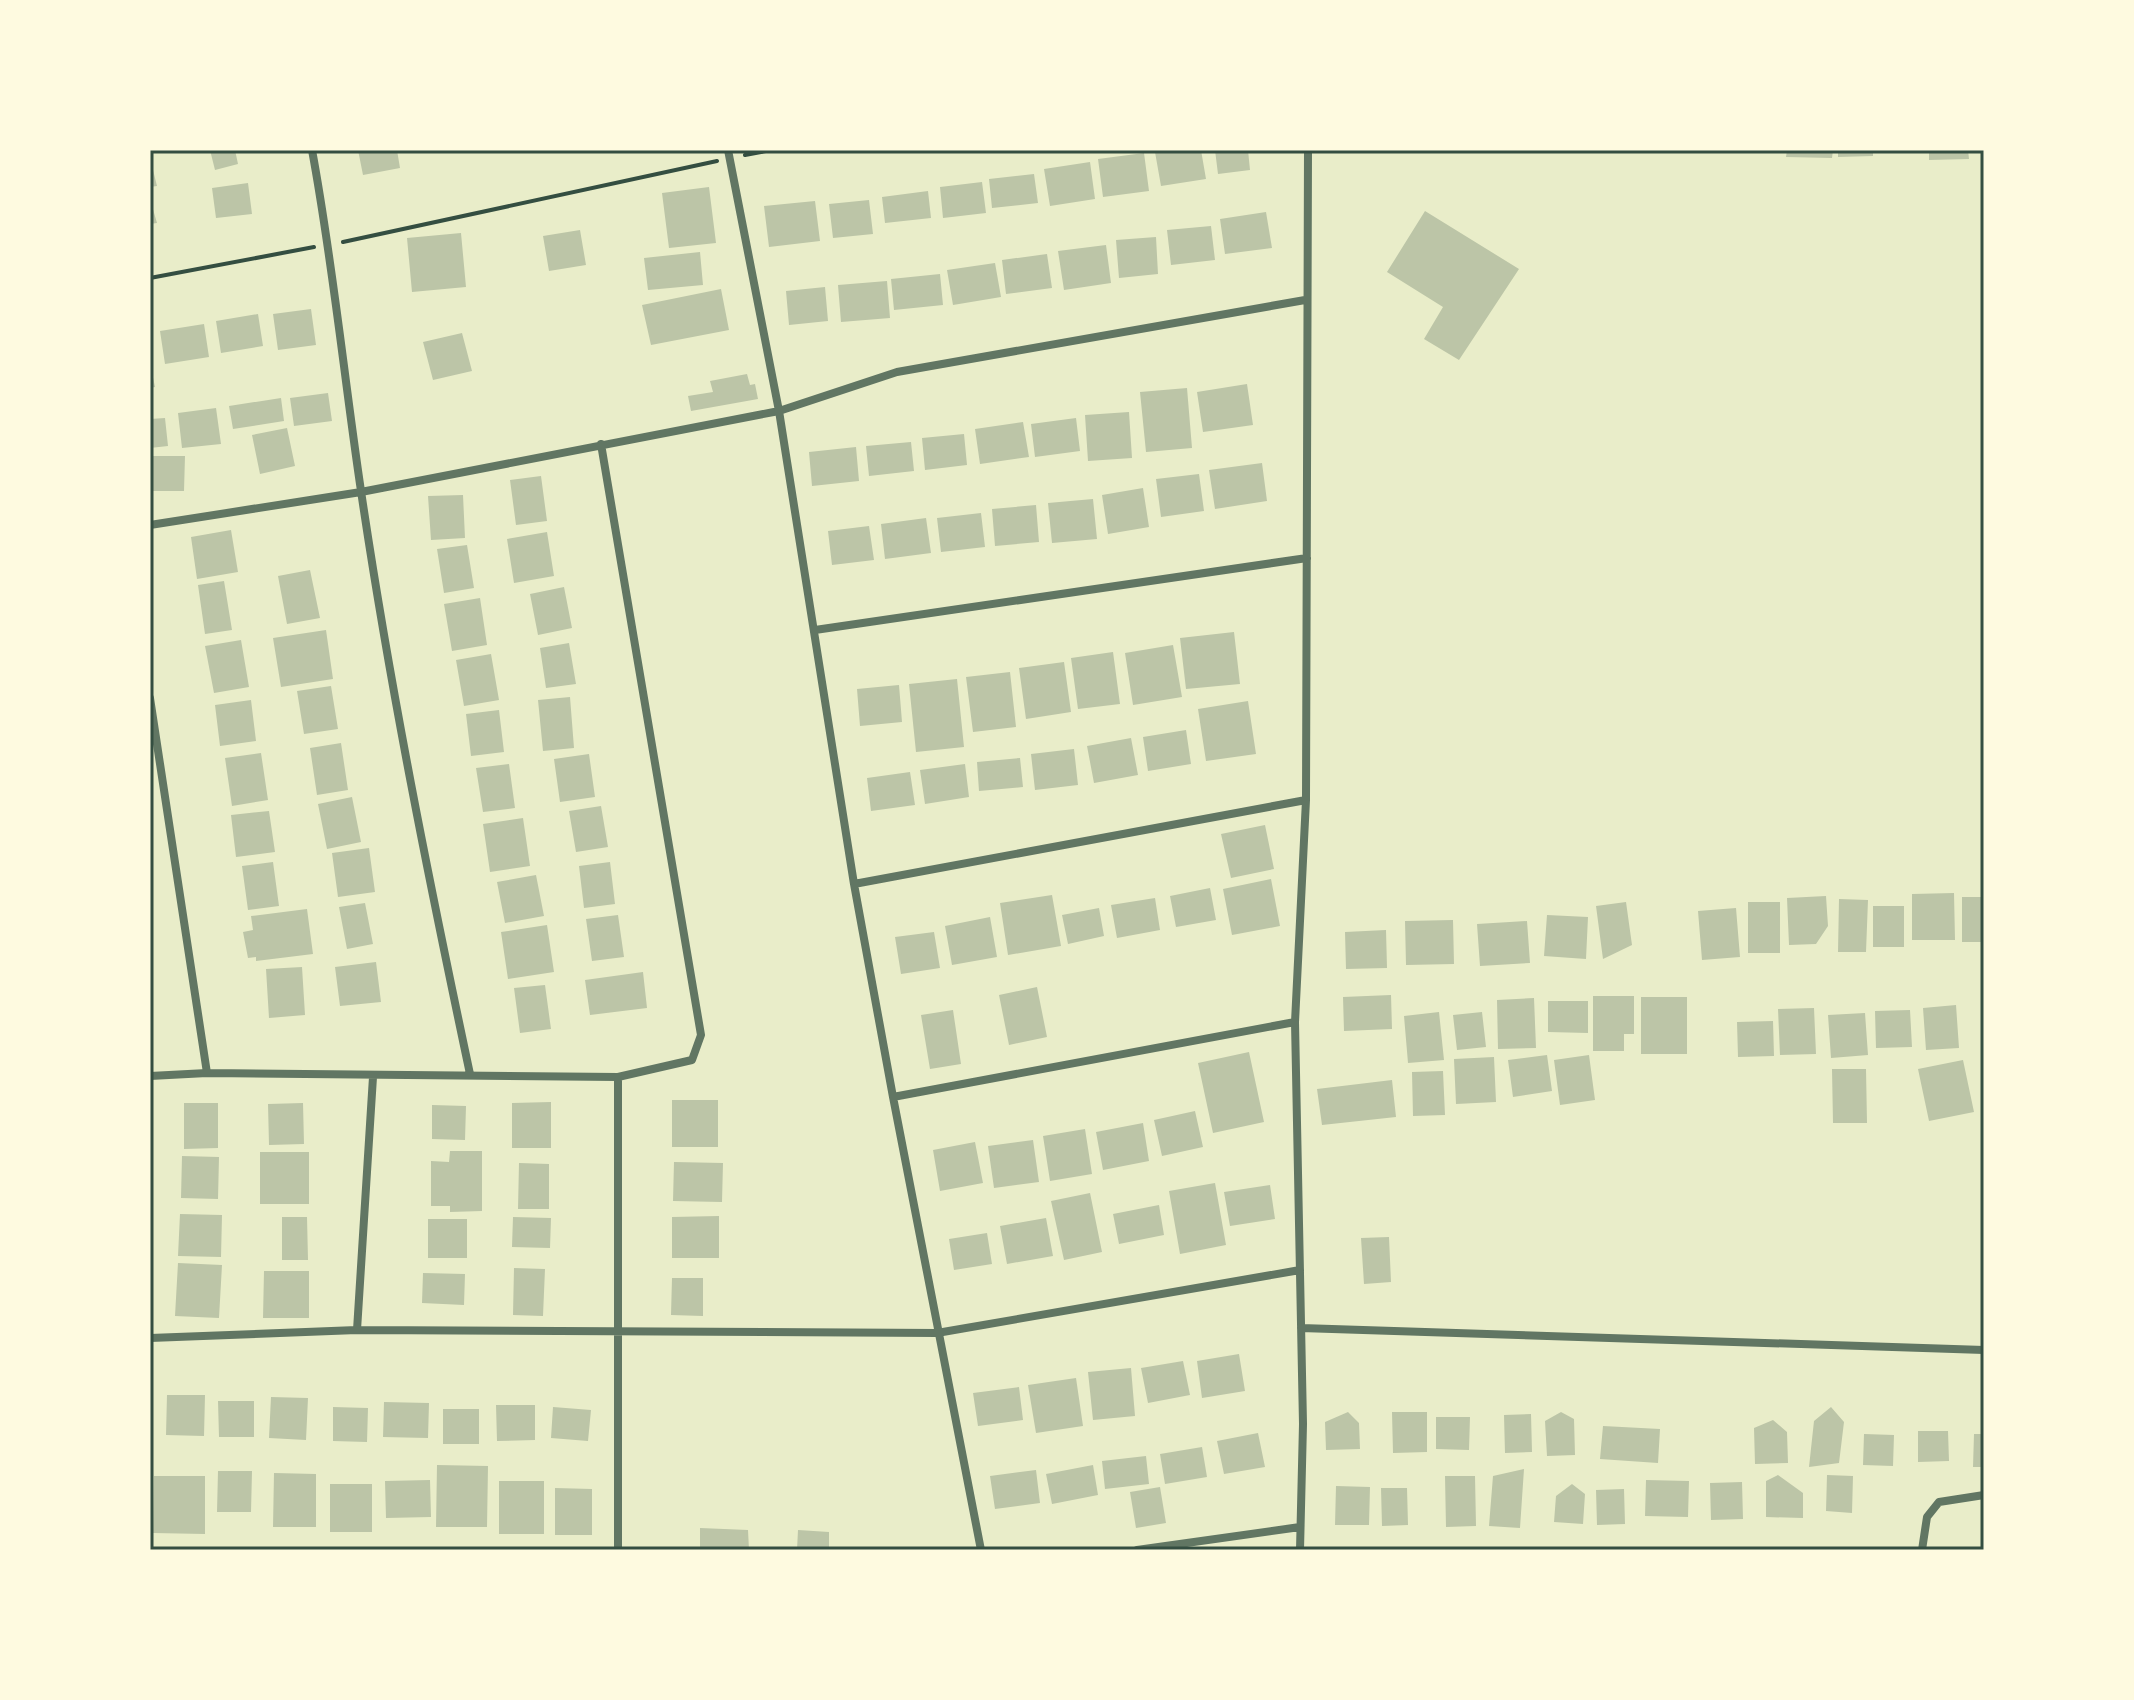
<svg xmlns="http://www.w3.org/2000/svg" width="2134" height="1700" viewBox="0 0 2134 1700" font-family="'Source Sans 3',sans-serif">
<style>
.building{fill:#bcc5a7}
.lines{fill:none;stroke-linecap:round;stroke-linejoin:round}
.path{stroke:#344e41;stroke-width:4}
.minor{stroke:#617663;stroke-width:8}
.neatline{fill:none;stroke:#344e41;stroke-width:3}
</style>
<rect width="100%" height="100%" fill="#e9edc9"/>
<!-- building -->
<path class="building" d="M210,150H235L238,164L215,170Z
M358,150H397L400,168L363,175Z
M1201,150L1206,179L1161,186L1155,152Z
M1215,150H1248L1250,170L1218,174Z
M1787,150H1833L1832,158L1786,157Z
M1838,150H1873V156L1838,157Z
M1929,150H1968L1969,159L1929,160Z
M1144,153L1149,191L1103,197L1098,159Z
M150,158L157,186L150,187Z
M1090,162L1095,199L1050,206L1044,169Z
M1034,174L1038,203L992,208L989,179Z
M982,182L986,213L943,218L940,187Z
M248,183L252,214L216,218L212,188Z
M709,187L716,243L669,248L662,193Z
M928,191L931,218L885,223L882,197Z
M150,199L157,223L150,224Z
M869,200L873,234L833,238L829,204Z
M815,201L820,241L769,247L764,206Z
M1425,211L1519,269L1459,360L1424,339L1443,307L1387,272Z
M1266,212L1272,248L1225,254L1220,219Z
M1211,226L1215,260L1171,265L1167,230Z
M580,230L586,265L549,271L543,236Z
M461,233L466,287L412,292L407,238Z
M1156,237L1158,274L1119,278L1116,240Z
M1106,245L1111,283L1064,290L1058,251Z
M700,252L703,285L648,290L644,258Z
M1047,254L1052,288L1006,294L1002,260Z
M995,263L1001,297L953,305L947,270Z
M940,274L943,305L894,310L891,279Z
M887,281L890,318L841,322L838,285Z
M825,287L828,321L789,325L786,291Z
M721,289L729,330L651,345L642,305Z
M311,309L316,345L278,350L273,314Z
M258,314L263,346L221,353L216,321Z
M204,324L209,357L165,364L160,331Z
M462,333L472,371L433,380L423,342Z
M150,363L155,387L150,388Z
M747,374L750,385L755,384L758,399L691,411L688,396L713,392L710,381Z
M1247,384L1253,425L1203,432L1197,392Z
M1187,388L1192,448L1146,452L1140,392Z
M328,393L332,421L294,426L290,398Z
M281,398L284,421L233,429L229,406Z
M216,408L221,444L182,448L178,413Z
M1129,412L1132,458L1088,461L1085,415Z
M165,418L168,446L150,448V419Z
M1076,418L1080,451L1035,457L1031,424Z
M1023,422L1029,457L980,464L975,429Z
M287,428L295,466L260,474L252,435Z
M964,434L967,465L925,470L922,438Z
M911,442L914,471L869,476L866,446Z
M856,447L859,481L812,486L809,452Z
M150,456H185L184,491H150Z
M1262,463L1267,501L1215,509L1209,470Z
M1199,474L1204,511L1161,517L1156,479Z
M541,476L547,521L516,525L510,480Z
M1143,488L1149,527L1108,534L1102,495Z
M463,495L465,538L431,540L428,496Z
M1093,499L1097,539L1052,543L1048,503Z
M1036,505L1039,542L995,546L992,509Z
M981,513L985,547L941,552L937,518Z
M926,518L931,553L885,559L881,524Z
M869,526L874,560L832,565L828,531Z
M231,530L238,572L197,579L191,537Z
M547,532L554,576L514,583L507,539Z
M467,545L474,588L444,593L437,549Z
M310,570L320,618L287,624L278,576Z
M224,581L232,630L205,634L198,585Z
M564,587L572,628L538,635L530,594Z
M480,598L487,645L452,651L444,604Z
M326,630L333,679L281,687L273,638Z
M1234,632L1240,684L1186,689L1180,638Z
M241,640L249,687L214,693L205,646Z
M569,643L576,684L546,688L540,648Z
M1173,645L1182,697L1133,705L1125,653Z
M1113,652L1120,704L1078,709L1071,658Z
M491,654L499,700L464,706L456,660Z
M1064,662L1071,712L1026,719L1019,668Z
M1010,672L1016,727L973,732L966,677Z
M957,679L964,747L916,752L909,684Z
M899,685L902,722L860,726L857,689Z
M331,686L338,729L304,734L297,691Z
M570,697L574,748L543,751L538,700Z
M251,700L256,741L220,746L215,705Z
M1248,701L1256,754L1206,761L1198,709Z
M499,710L504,752L471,756L466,714Z
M1186,730L1191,764L1148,771L1143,737Z
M1131,738L1138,775L1094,783L1087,746Z
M341,743L348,790L317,795L310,748Z
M1074,749L1078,785L1035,790L1031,754Z
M261,753L268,800L232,806L225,758Z
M589,754L595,797L560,802L554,759Z
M1020,758L1023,787L979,791L977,762Z
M509,764L515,808L483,812L476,768Z
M965,764L969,797L925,804L920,770Z
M910,772L915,805L871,811L867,778Z
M352,797L361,842L327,849L318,804Z
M601,806L608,847L576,852L569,811Z
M269,811L275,852L236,857L231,815Z
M523,818L530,866L490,872L483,824Z
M1265,825L1274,869L1231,878L1221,834Z
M369,848L375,892L338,897L332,853Z
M273,862L279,906L248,910L242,866Z
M610,862L615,904L584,908L579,866Z
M536,875L544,916L505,923L497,882Z
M1271,879L1280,926L1232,935L1223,889Z
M1210,888L1216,920L1176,927L1170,896Z
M1954,893L1955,940H1912V894Z
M1052,895L1061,946L1008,955L1000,903Z
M1826,896L1828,926L1816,944L1789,945L1787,898Z
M1962,897H1984V942H1962Z
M1155,898L1160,930L1117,938L1111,905Z
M1839,899L1868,900L1866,952H1838Z
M1626,902L1632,945L1603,959L1596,906Z
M1748,902H1780V953H1748Z
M365,903L373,944L347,949L339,907Z
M1873,906H1904V947H1873Z
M1099,908L1104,936L1068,944L1062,915Z
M1736,908L1740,957L1702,960L1698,911Z
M307,909L313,954L256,961V957L248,958L243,932L253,930L251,916Z
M618,915L624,957L592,961L586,919Z
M1547,915L1588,917L1586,959L1544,956Z
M990,917L997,957L952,965L945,926Z
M1453,920L1454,964L1406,965L1405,921Z
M1527,921L1530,963L1480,966L1477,924Z
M547,925L554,972L508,979L501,932Z
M1386,930L1387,968L1346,969L1345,932Z
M934,932L940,968L901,974L895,937Z
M376,962L381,1002L340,1006L335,967Z
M302,967L305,1015L269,1018L266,969Z
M643,972L647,1008L590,1015L585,980Z
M545,985L551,1029L520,1033L514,988Z
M1037,987L1047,1037L1009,1045L999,995Z
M1391,995L1392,1029L1344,1031L1343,997Z
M1593,996H1634V1034H1624V1051H1593Z
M1641,997H1687V1054H1641Z
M1534,998L1536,1048L1498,1049L1497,1000Z
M1548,1001H1588V1033L1548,1032Z
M1956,1005L1959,1048L1926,1050L1923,1008Z
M1814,1008L1816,1054L1780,1055L1778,1009Z
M953,1010L961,1064L930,1069L921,1015Z
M1910,1010L1912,1047L1876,1048L1875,1011Z
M1439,1012L1444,1060L1408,1063L1404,1016Z
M1482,1012L1486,1047L1457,1050L1453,1015Z
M1865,1013L1868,1055L1831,1058L1828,1015Z
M1773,1021L1774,1056L1738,1057L1737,1022Z
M1249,1052L1264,1122L1213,1133L1198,1063Z
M1547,1055L1552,1091L1513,1097L1508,1060Z
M1589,1055L1595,1100L1560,1105L1554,1060Z
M1494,1057L1496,1102L1456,1104L1454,1059Z
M1963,1060L1974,1112L1929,1121L1918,1069Z
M1832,1069H1866L1867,1123H1833Z
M1443,1071L1445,1115L1413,1116L1412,1072Z
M1392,1080L1396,1117L1322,1125L1317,1089Z
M672,1100H718V1147H672Z
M551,1102V1148H512V1103Z
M184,1103H218V1148L184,1149Z
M303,1103L304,1144L269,1145L268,1104Z
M432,1105L466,1106L465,1140L432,1139Z
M1195,1111L1203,1147L1162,1156L1154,1120Z
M1143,1123L1149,1161L1103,1170L1096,1132Z
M1085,1129L1092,1174L1050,1181L1043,1136Z
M1033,1140L1039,1182L994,1188L988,1146Z
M975,1142L983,1183L940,1191L933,1150Z
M450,1151H482V1211L450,1212V1206H431V1161L449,1162Z
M260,1152H309V1204H260Z
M182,1156L219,1157L218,1199L181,1198Z
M674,1162L723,1163L722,1202L673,1201Z
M519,1163L549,1164V1209H518Z
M1215,1183L1226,1245L1180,1254L1169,1191Z
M1270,1185L1275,1219L1230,1226L1224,1192Z
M1090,1193L1102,1252L1064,1260L1051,1201Z
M1159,1205L1164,1235L1119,1244L1113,1214Z
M180,1214L222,1215L221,1257L178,1256Z
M719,1216V1258H672V1217Z
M282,1217H307L308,1260H282Z
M513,1217L551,1218L550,1248L512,1247Z
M1046,1218L1053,1256L1007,1264L1000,1226Z
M428,1219H467V1258H428Z
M987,1233L992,1264L954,1270L949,1239Z
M1389,1237L1391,1282L1364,1284L1361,1238Z
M178,1263L222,1265L219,1318L175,1316Z
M514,1268L545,1269L543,1316L513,1315Z
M264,1271H309V1318H263Z
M423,1273L465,1274L464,1305L422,1303Z
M672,1278H703V1316L671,1315Z
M1239,1354L1245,1391L1202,1398L1197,1361Z
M1183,1361L1190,1395L1148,1403L1141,1368Z
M1131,1368L1135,1416L1093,1420L1088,1372Z
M1076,1378L1083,1426L1036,1433L1028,1385Z
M1019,1387L1023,1420L978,1426L973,1393Z
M167,1395H205L204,1436L166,1435Z
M271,1397L308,1398L306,1440L269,1438Z
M218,1401H254V1437H219Z
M384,1402L429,1403L428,1438L383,1437Z
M496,1405H535V1440L497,1441Z
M333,1407L368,1408L367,1442L333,1441Z
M553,1407L591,1410L588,1441L551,1438Z
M1831,1407L1844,1422L1839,1463L1809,1467L1814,1421Z
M443,1409H479V1444H443Z
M1348,1412L1359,1423L1360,1449L1326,1450L1325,1422Z
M1392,1412H1427V1452L1393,1453Z
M1561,1412L1574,1419L1575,1455L1547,1456L1545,1421Z
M1531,1414L1532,1452L1505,1453L1504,1415Z
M1436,1417H1470L1469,1450L1436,1449Z
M1773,1420L1787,1432L1788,1463L1755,1464L1754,1428Z
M1603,1426L1660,1429L1658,1463L1600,1459Z
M1918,1431H1948L1949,1461L1918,1462Z
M1258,1433L1265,1467L1224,1474L1217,1441Z
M1864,1434L1894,1435L1893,1466L1863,1465Z
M1974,1434H1984V1467H1973Z
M1202,1447L1207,1477L1165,1484L1160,1454Z
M1146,1456L1149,1484L1105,1489L1102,1461Z
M437,1465L488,1466L487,1527H436Z
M1093,1465L1098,1495L1052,1504L1046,1474Z
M1524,1469L1520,1528L1489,1526L1493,1476Z
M1036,1470L1040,1503L995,1509L990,1476Z
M218,1471H252L251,1512H217Z
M274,1473L316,1474V1527H273Z
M1778,1475L1803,1493V1518L1766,1517V1481Z
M1827,1475L1853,1476L1852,1513L1826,1511Z
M154,1476H205V1534L153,1533Z
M1445,1476H1475L1476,1526L1446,1527Z
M430,1480L431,1517L386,1518L385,1481Z
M1646,1480L1689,1481L1688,1517L1645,1516Z
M499,1481H544V1534H499Z
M1742,1482L1743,1519L1711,1520L1710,1483Z
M330,1484H372V1532H330Z
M1572,1484L1585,1494L1583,1524L1554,1522L1556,1496Z
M1336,1486L1370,1487L1369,1525H1335Z
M1160,1487L1166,1523L1136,1528L1130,1492Z
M555,1488L592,1489V1535H555Z
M1381,1488H1407L1408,1525L1382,1526Z
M1624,1489L1625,1524L1597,1525L1596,1490Z
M700,1528L748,1530L749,1550H700Z
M798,1530L829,1532V1550H797Z"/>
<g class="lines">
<!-- path -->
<path class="path" d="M745,155L771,150
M343,242L717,161
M150,278L314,247"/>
<!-- minor -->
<path class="minor" d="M312,150C333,263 344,377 361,491C390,687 429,881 470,1074
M728,150L779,411L854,884L893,1097L981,1550
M150,525L361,492L779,411L897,372L1305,300
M815,630L1307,558
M150,698L207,1073
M854,884L1306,800
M150,1076L207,1073L618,1077L692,1060L701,1035L601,444
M893,1097L1295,1022
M1301,1328L1984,1350
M357,1330L373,1077
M150,1338L357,1330L937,1333L1300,1270
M618,1550V1077
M1137,1550L1300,1527
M1300,1550L1303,1424L1295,1022L1306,800L1308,150
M1922,1550L1927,1517L1939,1502L1984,1495"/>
</g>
<!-- border -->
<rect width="2134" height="1700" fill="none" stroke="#fefae0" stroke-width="304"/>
<rect x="152" y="152" width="1830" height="1396" class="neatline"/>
</svg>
